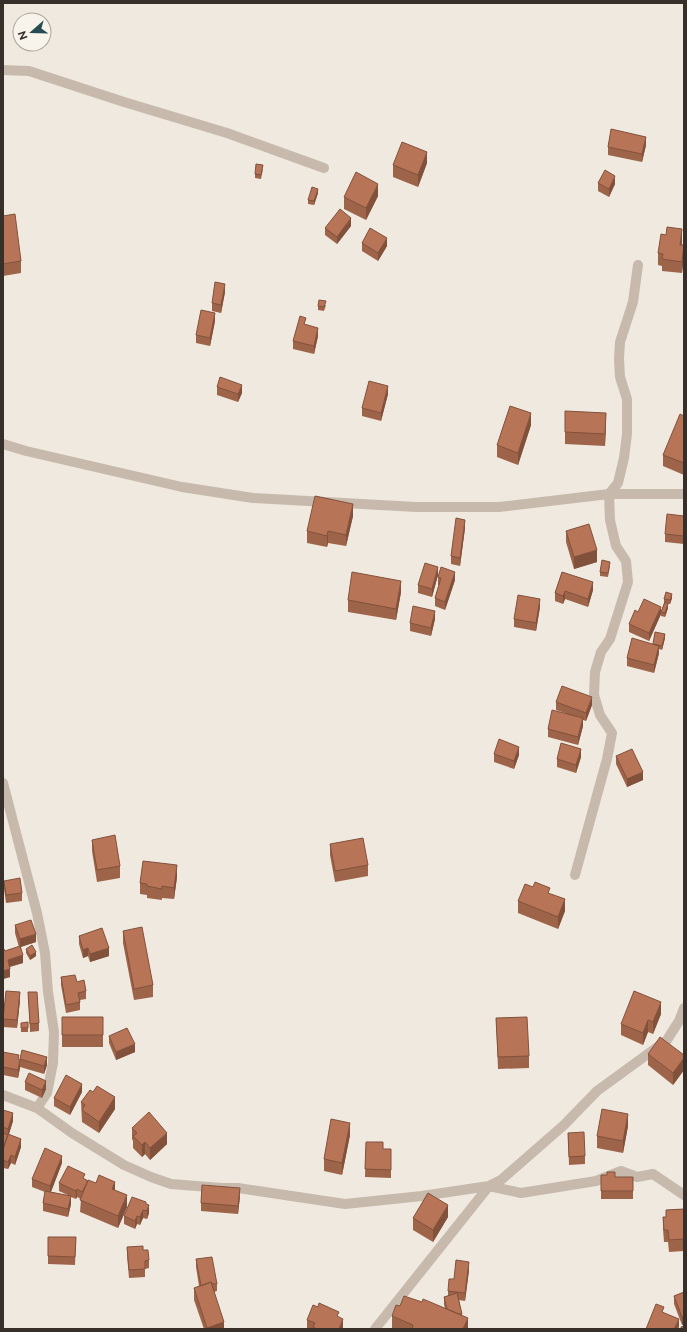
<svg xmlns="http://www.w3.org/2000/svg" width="687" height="1332" viewBox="0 0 687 1332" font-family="Raleway,sans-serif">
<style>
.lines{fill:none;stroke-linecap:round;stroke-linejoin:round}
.minor{stroke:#c7baad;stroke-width:10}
.wall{fill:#9e644a}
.shaded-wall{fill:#81513c}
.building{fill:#b87456;stroke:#81513c}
</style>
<rect width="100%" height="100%" fill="#f0e9df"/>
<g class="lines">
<!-- minor -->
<path class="minor" d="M3,70L29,71L124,102L227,133L324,168
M3,444L26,451L182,487L253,498L416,507H499L609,494H684
M3,783L37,913L45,953L48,992L54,1032L53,1063L47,1093L37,1108
M575,875L607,759L612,733L600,715L594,695L595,672L601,652L610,639L628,582L626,561L616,546L610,520L609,494L618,483L624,458L627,434V399L620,377L619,359L620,342L633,302L638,265
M3,1095L37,1108L72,1133L124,1165L151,1177L171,1184L222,1188H238L345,1204L422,1196L489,1186L501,1180L564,1125L597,1091L667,1040L679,1021L684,1008
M489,1186L521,1193L596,1181L621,1171L637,1177L653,1174L684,1195
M375,1329L489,1186"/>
</g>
<!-- wall -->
<path class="wall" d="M646,145L642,162L608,155V147Z
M427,163L418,187L393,177V165Z
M263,169L261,179L255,178V174Z
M598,183L615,184L609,197L598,191Z
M318,193L314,205L308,204V200Z
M378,196L366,220L344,209V197Z
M3,216L21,261V273L3,276Z
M351,226L337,244L325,235V228Z
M682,241V245H684L682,273L662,271V266L658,265V253Z
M362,243L387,246L378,261L362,251Z
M225,292L221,313L212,311V303Z
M326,305L324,311L318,310V306Z
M215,321L210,346L196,343V335Z
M318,336L314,354L293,349V341Z
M217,387L242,393L238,402L217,395Z
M388,394L381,421L362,416V408Z
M684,416V475L663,466V455Z
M606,424L605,446L565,444V432Z
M531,425L518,465L497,457V445Z
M353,516L346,546L328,543L327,547L307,543V531Z
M684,516V544L665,542V534Z
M465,528L460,566L451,564V556Z
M566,531L597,562L574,569L566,542Z
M610,566L608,577L600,576V572Z
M562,572L593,590L588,607L565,599L563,604L555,601V593Z
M438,575L432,597L418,593V585Z
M438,577L455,580L445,610L435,606V598L439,585H438Z
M401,592L396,620L348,612V600Z
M672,598L670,604H668V608L665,617L661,616V612L664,603V599Z
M540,607L536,631L514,627V619Z
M638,612L661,614L649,641L629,632V624Z
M435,619L431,636L410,631V623Z
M665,638L662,650L659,649V653L654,673L627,666V658Z
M556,702L592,705L586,721L583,720V726L578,745L548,737V729L565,713L556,710Z
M494,754L519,755L514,769L494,762Z
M616,756L643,780L627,787L616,764Z
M581,757L576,773L557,767V759Z
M92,840L120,866V878L97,882L92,851Z
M330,844L368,865V876L335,882L330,855Z
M177,877L174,899L162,898V900L147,898V895L140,894V883Z
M4,881L22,893V901L6,903L4,889Z
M550,894L565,911L558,929L518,913V901Z
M15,925L36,942L21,947L23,963L10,967V977L3,979V949L5,951L19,947L15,933Z
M123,931L153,985V997L134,1000L123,943Z
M79,936L109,956L90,962L88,956L83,958L79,944Z
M26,949L36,956L30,960L26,953Z
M61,977L77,982L86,991V999L80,1000V1010L66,1013L61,985Z
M28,992L39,1023V1031L30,1032Z
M20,1000L17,1028L3,1027V1019Z
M661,1014L653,1034L648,1032L643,1045L621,1035V1024Z
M62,1017H103V1047H62Z
M496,1018L529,1056V1068L498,1069Z
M21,1023L28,1028V1032H21Z
M109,1036L135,1052L116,1060L109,1043Z
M22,1050L47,1065L44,1074L20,1067L18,1078L3,1075V1052L20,1060Z
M648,1054L684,1055V1070L673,1085L648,1065Z
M25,1082L46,1089L42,1098L25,1090Z
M82,1092L70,1115L54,1106V1098Z
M81,1102L115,1109L99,1133L82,1122Z
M3,1110L13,1121L9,1134L21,1147L15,1165L11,1163L8,1169L3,1168Z
M628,1126L623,1153L597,1148V1136Z
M132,1128L167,1144L150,1160L145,1154L142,1157L133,1148V1141L132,1139Z
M568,1133L585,1156V1164L569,1165Z
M350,1135L342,1175L324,1171V1159Z
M366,1142L383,1149H391V1178L365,1177Z
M62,1163L51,1192L70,1196L59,1191V1183L85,1179L88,1181L115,1191L127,1207L118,1228L80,1212L81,1199L77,1197L76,1199L71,1197V1204L68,1217L43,1211V1203L45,1192L32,1187V1179Z
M601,1175L615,1177H633V1199H601Z
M240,1196L238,1214L201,1211V1203Z
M146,1204L149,1213L147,1219L143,1218L140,1225L137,1224L135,1229L124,1224V1216Z
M684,1209V1251L669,1252L668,1242H664L663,1229V1217H666V1210Z
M448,1217L433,1242L413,1230V1218Z
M48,1237H76L75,1265L48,1264Z
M127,1247L143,1250L149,1260V1268L145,1269V1277L129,1278L127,1255Z
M196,1259L217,1284V1291L214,1292L224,1329H204L194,1300V1288L199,1286L196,1267Z
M684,1260V1273L683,1269V1261Z
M469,1270L465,1301L459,1300L462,1315L468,1329H392V1316L400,1306L422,1302L445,1308L444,1305V1297L448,1296V1291L454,1279Z
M684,1292V1324L682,1325L674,1304V1296Z
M339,1317L343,1329H307V1320Z"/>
<!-- shaded-wall -->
<path class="shaded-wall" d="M646,137V145L642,162V154Z
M427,152V163L418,187V175Z
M615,176V184L609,197V189Z
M378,184V196L366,220V208Z
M318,189V193L314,205V201Z
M351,218V226L337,244V237Z
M682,229V241L680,256V245Z
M387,238V246L378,261V253Z
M684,245V257L682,273V262Z
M225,284V292L221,313V305Z
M215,313V321L210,346V338Z
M318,328V336L314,354V346Z
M242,385V393L238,402V394Z
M388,386V394L381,421V413Z
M531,413V425L518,465V453Z
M606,413V424L605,446V434Z
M353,504V516L346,546V535Z
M465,520V528L460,566V558Z
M328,531V543L327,547V536Z
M597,550V562L574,569V557Z
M438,567V575L432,597V589Z
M455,572V580L445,610V602Z
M401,581V592L396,620V609Z
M593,582V590L588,607V599Z
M565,591V599L563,604V596Z
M672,594V598L670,604V600Z
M540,599V607L536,631V623Z
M668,604V608L665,617V613Z
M661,607V614L649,641V633Z
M435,611V619L431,636V628Z
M665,634V638L662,650V646Z
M659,646V653L654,673V665Z
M592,697V705L586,721V713Z
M583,718V726L578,745V737Z
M519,747V755L514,769V761Z
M581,749V757L576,773V765Z
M643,772V780L627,787V779Z
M177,865V877L174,899V888Z
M565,899V911L558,929V917Z
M36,934V942L20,947V939Z
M88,948V956L83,958V950Z
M109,948V956L90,962V954Z
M36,952V956L30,960V956Z
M23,955V963L8,967V960Z
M10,969V977L3,979V971Z
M20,992V1000L17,1028V1020Z
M661,1002V1014L653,1034V1022Z
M648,1020V1032L643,1045V1033Z
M135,1044V1052L116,1060V1052Z
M47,1057V1065L44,1074V1066Z
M684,1058V1070L673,1085V1073Z
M20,1060V1068L18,1078V1070Z
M46,1081V1089L42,1098V1090Z
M82,1084V1092L70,1115V1107Z
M115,1097V1109L99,1133V1122Z
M13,1113V1121L8,1137V1129Z
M628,1114V1126L623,1153V1141Z
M350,1123V1135L342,1175V1163Z
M167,1133V1144L150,1160V1148Z
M21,1139V1147L15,1165V1157Z
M145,1142V1154L142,1157V1145Z
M11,1155V1163L8,1169V1162Z
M62,1156V1163L50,1194V1186Z
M115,1182V1194L112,1189Z
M240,1188V1196L238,1214V1206Z
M77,1189V1197L76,1199V1191Z
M127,1195V1207L118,1228V1216Z
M71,1196V1204L68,1217V1209Z
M149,1205V1213L147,1219V1211Z
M448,1205V1217L433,1242V1230Z
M143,1210V1218L140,1225V1217Z
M137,1216V1224L135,1229V1221Z
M469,1262V1270L465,1301V1293Z
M684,1316V1324L682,1325V1317Z
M468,1318V1329H463Z
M343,1319V1329H339Z
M679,1319V1327L678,1329H674Z
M224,1322V1329H207V1328Z"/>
<!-- building -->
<path class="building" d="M611,129L646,137L642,154L608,147Z
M402,142L427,152L418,175L393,165Z
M256,164L263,165L261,175L255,174Z
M605,170L615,176L609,189L598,183Z
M356,172L378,184L366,208L344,197Z
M312,187L318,189L314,201L308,200Z
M340,209L351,218L337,237L325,228Z
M15,214L21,261L3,264V216Z
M667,227L682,229L680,245H684L682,262L662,259L663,254L658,253L661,234L666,235Z
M370,228L387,238L378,253L362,243Z
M215,282L225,284L221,305L212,303Z
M319,300L326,301L324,307L318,306Z
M201,310L215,313L210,338L196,335Z
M300,316L306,318L304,324L318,328L314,346L293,341Z
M220,377L242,385L238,394L217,387Z
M369,381L388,386L381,413L362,408Z
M510,406L531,413L518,453L497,445Z
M565,411L606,413L605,434L565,432Z
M680,414L684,416V463L663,455Z
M315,496L353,504L346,535L328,531L327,536L307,531Z
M667,514L684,516V536L665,534Z
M456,518L465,520L460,558L451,556Z
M589,524L597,550L574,557L566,531Z
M602,560L610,562L608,573L600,572Z
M425,563L438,567L432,589L418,585Z
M441,567L455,572L445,602L435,598L441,578L438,577Z
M352,572L401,581L396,609L348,600Z
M562,572L593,582L588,599L565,591L563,596L555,593Z
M666,592L672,594L670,600L664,599Z
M518,595L540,599L536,623L514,619Z
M644,599L661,607L649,633L629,624L635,610L638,612Z
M665,602L668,604L665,613L661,612Z
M413,606L435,611L431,628L410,623Z
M655,632L665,634L662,646L653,644Z
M632,638L659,646L654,665L627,658Z
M562,686L592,697L586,713L556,702Z
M552,710L583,718L578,737L548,729Z
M499,739L519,747L514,761L494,754Z
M561,743L581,749L576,765L557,759Z
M632,749L643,772L627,779L616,756Z
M115,835L120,866L97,870L92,840Z
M363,838L368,865L335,871L330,844Z
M143,861L177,865L174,888L162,886V889L147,886V884L140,883Z
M20,878L22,893L6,895L4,881Z
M535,882L550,888L548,893L565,899L558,917L518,901L525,884L533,887Z
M31,920L36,934L20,939L15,925Z
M142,927L153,985L134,989L123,931Z
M102,928L109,948L90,954L88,948L83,950L79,936Z
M32,945L36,952L30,956L26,949Z
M20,946L23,955L8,960L10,969L3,971V949H4L5,951Z
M75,975L77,982L84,980L86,991L78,993L80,1002L66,1005L61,977Z
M6,991L20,992L17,1020L3,1019Z
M634,991L661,1002L653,1022L648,1020L643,1033L621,1024Z
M28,992H37L39,1023L30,1024Z
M62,1017H103V1035H62Z
M527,1017L529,1056L498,1057L496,1018Z
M28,1022V1028H21V1023Z
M127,1028L135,1044L116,1052L109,1036Z
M660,1037L684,1055V1058L673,1073L648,1054Z
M22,1050L47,1057L44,1066L20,1059Z
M3,1052L19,1055L18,1059L20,1060L18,1070L3,1067Z
M29,1073L46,1081L42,1090L25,1082Z
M66,1075L82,1084L70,1107L54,1098Z
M97,1086L115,1097L99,1122L82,1110L85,1105L81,1102L90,1090L93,1092Z
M602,1109L628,1114L623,1141L597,1136Z
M3,1110L13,1113L8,1129L3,1127Z
M149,1112L167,1133L150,1148L145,1142L142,1145L133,1136L137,1133L132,1128Z
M331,1119L350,1123L342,1163L324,1159Z
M584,1132L585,1156L569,1157L568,1133Z
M3,1133L8,1135L3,1148Z
M8,1134L21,1139L15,1157L11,1155L8,1162L3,1160V1150Z
M366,1142H383V1149H391V1170L365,1169Z
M45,1148L62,1156L50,1186L32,1179Z
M68,1166L85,1174L83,1178L88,1181L82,1192L77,1189L76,1191L59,1183Z
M607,1172H615V1177H633V1191H601V1175H607Z
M99,1175L115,1182L112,1189L127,1195L118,1216L80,1200L88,1180L96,1183Z
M202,1185L240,1188L238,1206L201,1203Z
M45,1191L71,1196L68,1209L43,1203Z
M428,1193L448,1205L433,1230L413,1218Z
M132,1197L146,1202V1204L149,1205L147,1211L143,1210L140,1217L137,1216L135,1221L124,1216Z
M684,1209V1239L669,1240L668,1230H664L663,1217H666V1210Z
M48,1237H76L75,1257L48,1256Z
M143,1246V1250H148L149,1260L145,1261V1269L129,1270L127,1247Z
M212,1257L217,1284H212L211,1282L201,1286L196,1259Z
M456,1260L469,1262L465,1293L448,1291L449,1279H454Z
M211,1282L224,1322L207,1328L194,1288Z
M684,1292V1316L682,1317L674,1296Z
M457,1293L462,1314H459L447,1309L444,1297Z
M404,1296L422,1302L423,1299L468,1318L463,1329H412L413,1325L392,1316L396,1305L400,1306Z
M319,1303L339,1312L337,1316L343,1319L339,1329H317L313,1327L315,1323L307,1320L313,1305L318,1307Z
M656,1304L664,1307L662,1312L679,1319L674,1329H646Z
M684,1326V1329H681V1327Z"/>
<!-- border -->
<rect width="687" height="1332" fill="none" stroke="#362f2a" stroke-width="8"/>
<!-- north arrow -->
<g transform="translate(32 32) rotate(250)"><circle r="19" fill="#f8f3eb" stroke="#aaa59e"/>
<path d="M0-3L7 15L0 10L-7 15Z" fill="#254d53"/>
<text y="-6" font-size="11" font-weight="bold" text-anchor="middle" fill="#362f2a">N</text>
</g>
</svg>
